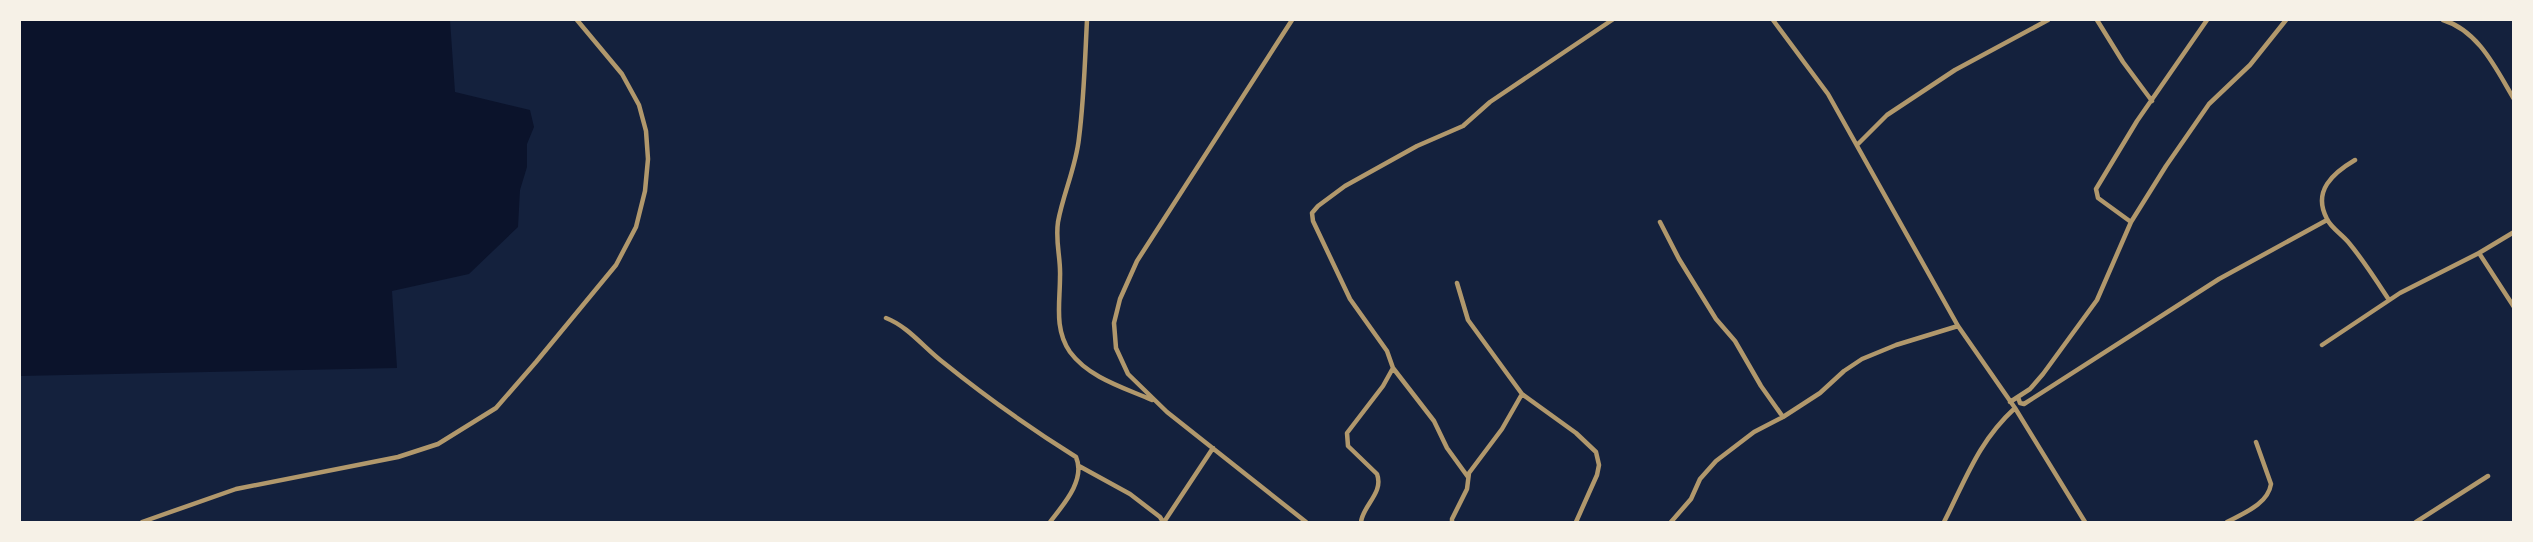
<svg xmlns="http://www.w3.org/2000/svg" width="2533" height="542" viewBox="0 0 2533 542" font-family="Ubuntu,sans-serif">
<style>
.water{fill:#0b132b}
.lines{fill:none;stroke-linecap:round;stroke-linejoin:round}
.minor{stroke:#b1986c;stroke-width:4.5}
</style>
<rect width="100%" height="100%" fill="#14213d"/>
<!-- water -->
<path class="water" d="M20,20H450L455,92L530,110L534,127L527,144V167L520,190L518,227L469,274L392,291L397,368L20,376Z"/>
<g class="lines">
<!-- minor -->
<path class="minor" d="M1087,20C1085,59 1084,99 1079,138C1076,167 1063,194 1058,222C1055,242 1061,258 1060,277C1060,303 1054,329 1070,352C1089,378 1125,388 1152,400
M1292,20L1137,261L1120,299L1114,323L1116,348L1128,374L1167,412L1306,522
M1773,20L1828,94L1958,326L2015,408L2085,522
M2097,20L2123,62L2152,101
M2443,20C2479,31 2496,69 2514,99
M1857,145L1887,115L1955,70L2048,20
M2355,160C2333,173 2312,191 2327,219C2331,228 2343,235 2349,243C2364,261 2376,280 2389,300
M1660,222L1679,259L1716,319L1735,341L1761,386L1783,417
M2131,222L2098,198L2096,189L2137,121L2207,20
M2479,253L2514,307
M1457,283L1468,320L1522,394L1576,433L1596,452L1599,465L1597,475L1576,522
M886,318C909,327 924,348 944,363C986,397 1030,428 1076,457C1086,480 1063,505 1050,522
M2322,345L2400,293L2479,253L2514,232
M1393,368L1434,421L1447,448L1468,477
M2018,397L2020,403L2024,404L2219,279L2327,220
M2010,402L2030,389L2043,374L2097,300L2131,222L2166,166L2209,104L2250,65L2286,20
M1079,466L1130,494L1160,517L1163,522
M142,522L236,489L398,457L438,444L496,408L536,362L616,265L636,227L645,191L648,159L646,131L639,105L622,74L577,20
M1164,522L1213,448
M1361,522C1363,505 1384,493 1377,474L1348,446L1347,433L1383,386L1393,368L1387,351L1350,299L1313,221L1312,213L1318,206L1345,186L1417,146L1463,126L1490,102L1612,20
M1452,522V519L1467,489L1469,473L1502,429L1522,394
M1671,522L1691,499L1700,479L1716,461L1754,432L1783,417L1820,393L1844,371L1862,359L1896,345L1958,326
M1944,522C1966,479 1978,442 2015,408
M2227,522C2244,513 2268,504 2271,484L2256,442
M2416,522L2488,476"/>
</g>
<!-- border -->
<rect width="2533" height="542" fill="none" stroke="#f6f1e7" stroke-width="42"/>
</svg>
